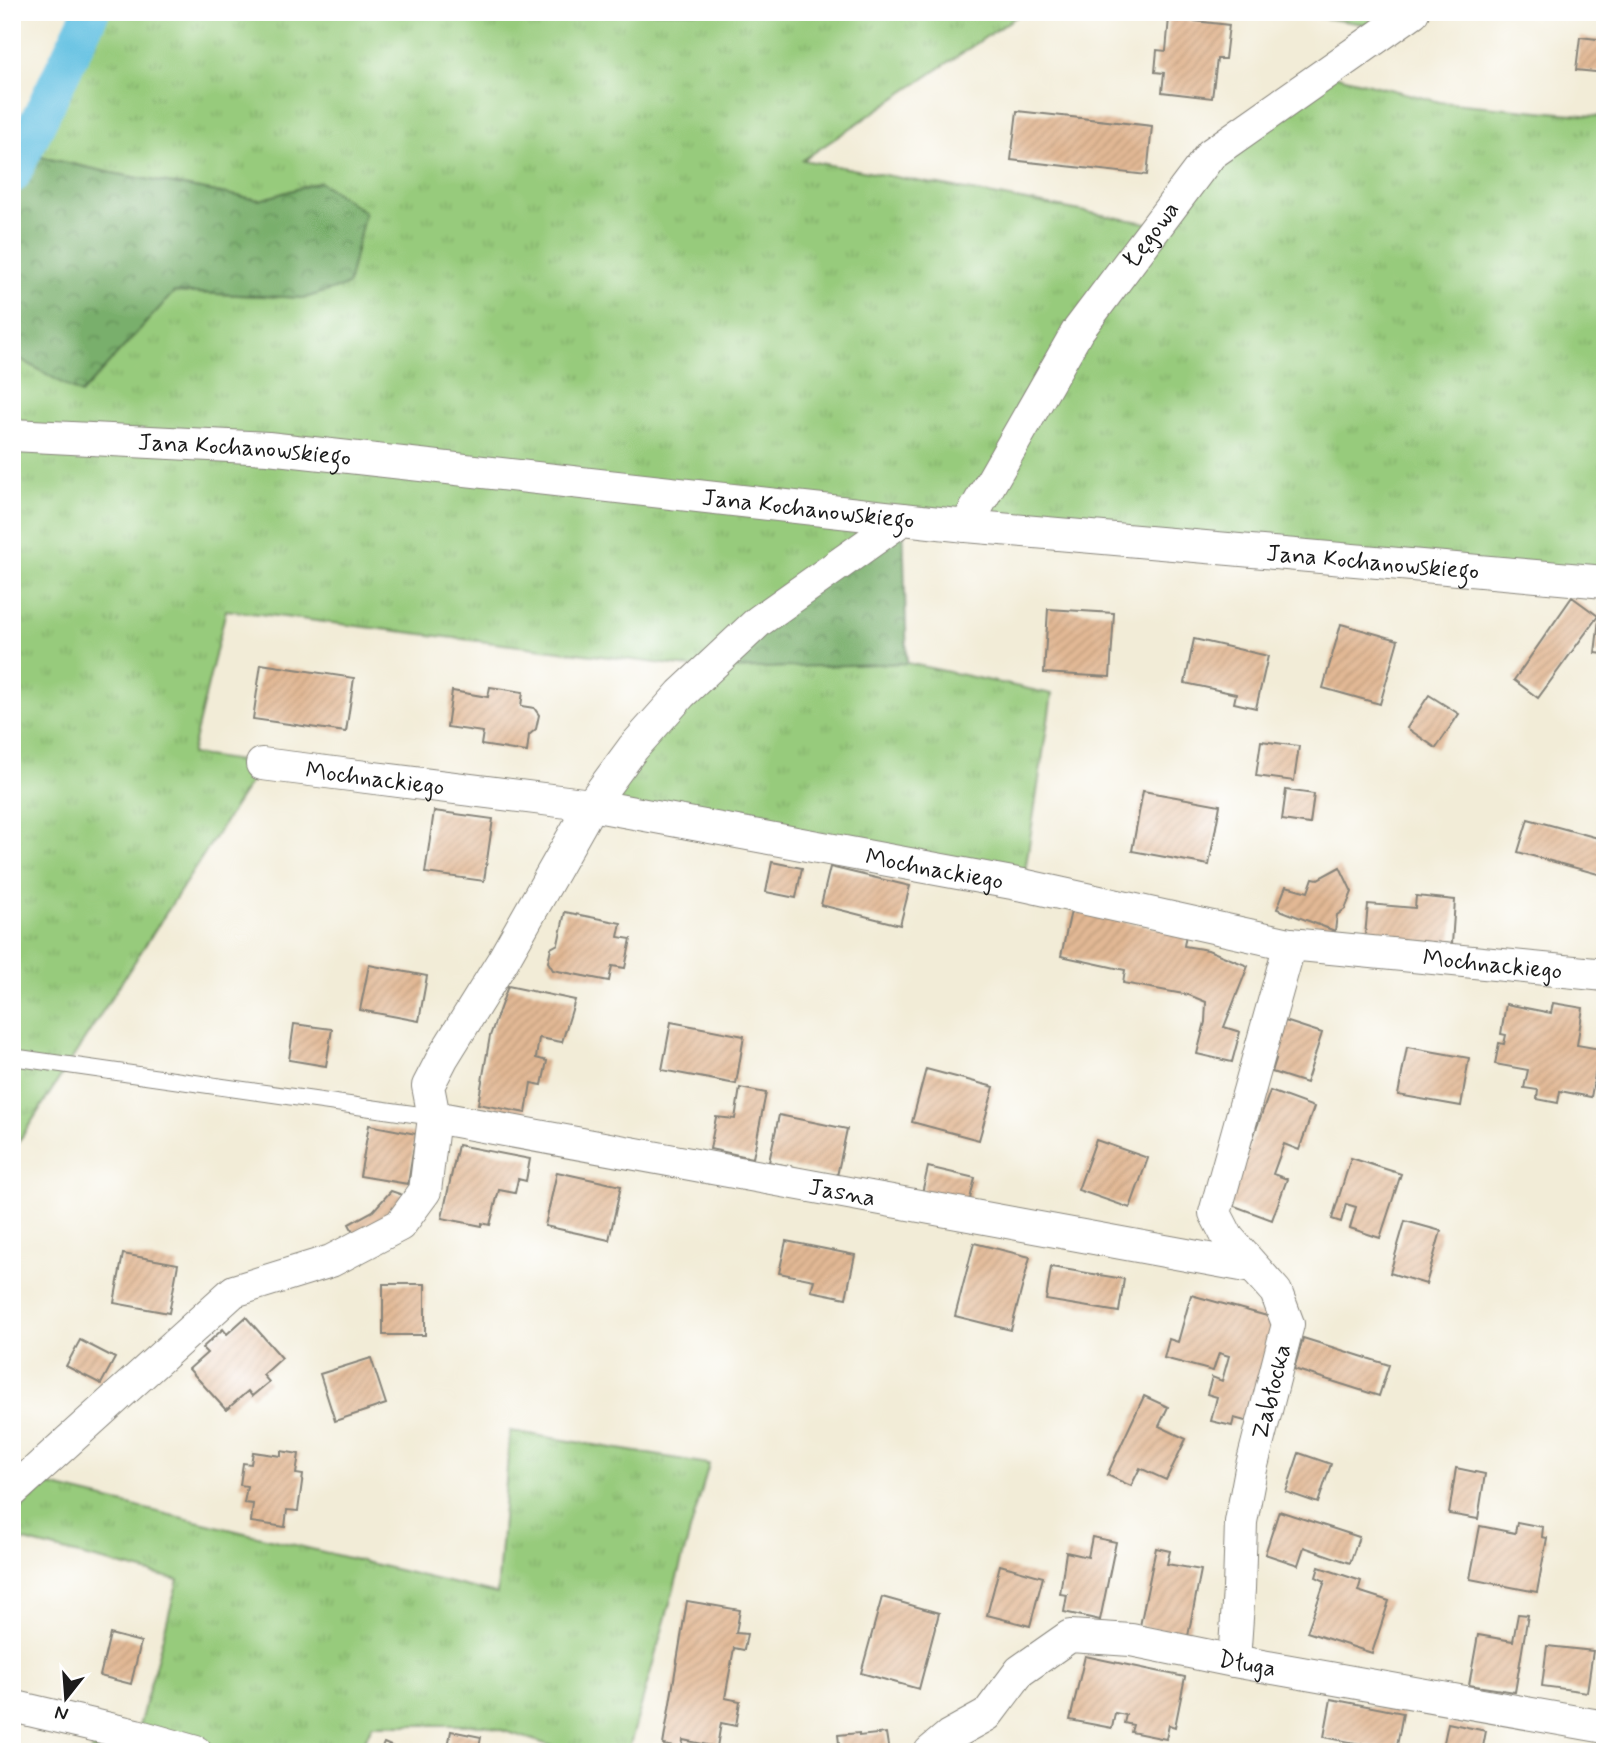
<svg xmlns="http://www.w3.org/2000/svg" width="1617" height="1764" viewBox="0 0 1617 1764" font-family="Mynerve,sans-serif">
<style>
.grass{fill:url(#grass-tufts);stroke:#5a744c;stroke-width:2}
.forest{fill:url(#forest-crowns);stroke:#4a6644;stroke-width:2}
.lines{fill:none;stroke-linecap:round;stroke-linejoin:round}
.canal{stroke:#64c1e2;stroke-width:37}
.building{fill:url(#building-hatch)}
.lane-casing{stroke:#87847a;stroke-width:18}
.street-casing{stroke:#87847a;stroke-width:34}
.lane{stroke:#fff;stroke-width:16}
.street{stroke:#fff;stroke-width:32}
.labels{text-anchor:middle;stroke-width:5;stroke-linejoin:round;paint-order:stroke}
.street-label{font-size:24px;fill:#1c1c1c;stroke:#fff}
</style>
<defs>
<pattern id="grass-tufts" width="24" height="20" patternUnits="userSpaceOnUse" patternTransform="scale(1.75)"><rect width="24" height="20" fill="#97cb7c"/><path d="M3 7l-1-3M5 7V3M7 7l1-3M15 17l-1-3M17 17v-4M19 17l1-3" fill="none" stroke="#82ae6b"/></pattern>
<pattern id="forest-crowns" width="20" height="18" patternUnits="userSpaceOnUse" patternTransform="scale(1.75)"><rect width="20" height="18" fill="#79af6c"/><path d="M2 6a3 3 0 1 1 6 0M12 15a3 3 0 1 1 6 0" fill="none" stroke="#628e58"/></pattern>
<pattern id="building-hatch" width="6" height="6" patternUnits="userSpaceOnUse" patternTransform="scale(1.75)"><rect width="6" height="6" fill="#e2b894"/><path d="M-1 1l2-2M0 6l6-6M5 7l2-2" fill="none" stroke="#c19e7f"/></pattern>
</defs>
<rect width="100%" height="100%" fill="#fff"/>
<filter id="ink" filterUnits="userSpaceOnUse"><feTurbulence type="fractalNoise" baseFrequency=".0143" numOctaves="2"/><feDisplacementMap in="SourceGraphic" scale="14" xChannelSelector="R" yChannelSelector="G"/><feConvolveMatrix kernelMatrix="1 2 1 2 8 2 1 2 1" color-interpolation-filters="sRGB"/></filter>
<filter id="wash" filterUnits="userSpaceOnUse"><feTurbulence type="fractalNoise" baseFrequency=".00686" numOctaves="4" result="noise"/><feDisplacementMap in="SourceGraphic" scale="28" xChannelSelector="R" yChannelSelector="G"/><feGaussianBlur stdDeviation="1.57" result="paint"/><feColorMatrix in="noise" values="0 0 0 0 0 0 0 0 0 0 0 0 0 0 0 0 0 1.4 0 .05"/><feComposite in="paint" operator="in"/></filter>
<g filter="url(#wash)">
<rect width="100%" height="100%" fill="#f2ecd7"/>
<!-- grass -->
<path class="grass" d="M91,12H1023L803,160L1157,225L1211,154L1326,73L1440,102L1605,117V582L903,519L708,669L907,663L1052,694L1023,885L585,816L706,669L226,610L191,754L262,764L12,1152V354L81,394L173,292L305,298L320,182L260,200L112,173L23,153Z
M1284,12H1413L1390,28Z
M510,1431L709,1464L628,1752H571L485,1725H372L360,1752H91L101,1726L137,1734L178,1580L12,1538V1514L47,1485L497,1594Z"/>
<!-- forest -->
<path class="forest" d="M91,12L23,153L112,173L260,200L320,182L365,212L348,285L305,298L174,292L81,394L12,354V175Z
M903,519L907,663L707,670Z"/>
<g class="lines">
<!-- canal -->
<path class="canal" d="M12,175L91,12"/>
</g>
<g id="blocks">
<!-- building -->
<path class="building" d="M1169,18L1229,25L1225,59H1217L1212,98L1162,92L1164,73L1155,72L1157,50L1166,51Z
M1580,37L1605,40V73L1576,70Z
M1017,111L1152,126L1147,175L1011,160Z
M1602,594L1605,595V654L1595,653Z
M1572,597L1598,616L1538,698L1514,680Z
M1048,609L1114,613L1110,677L1044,673Z
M1341,624L1398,640L1380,704L1323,688Z
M1194,639L1268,656L1256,708L1234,703L1236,694L1185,683Z
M261,664L354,678L346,732L253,719Z
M490,687L523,692L521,706L534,708L539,715L536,729L529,735L527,752L481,745L483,732L447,727L452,691L488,697Z
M1429,695L1459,714L1436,748L1407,728Z
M1261,741L1299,746L1294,781L1256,776Z
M1286,790L1314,794L1310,824L1282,820Z
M1143,791L1220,805L1209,865L1132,851Z
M434,811L493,819L484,881L425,873Z
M1605,817V876L1518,852L1528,819L1598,838Z
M772,862L802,868L796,898L766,892Z
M830,867L910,886L900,925L821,905Z
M1340,867L1352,892L1345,909L1337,915L1335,931L1277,909L1286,886L1308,892L1313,878L1318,879Z
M1416,896L1455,900L1452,944L1365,936L1368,904L1415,908Z
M1071,911L1186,934L1184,946L1208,950L1248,966L1224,1027L1240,1032L1232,1062L1197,1054L1205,1022L1206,1002L1189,995L1123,983L1125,970L1061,956Z
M565,912L621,923L618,937L631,939L625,968L612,966L609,981L553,970L548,962L551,948L558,944Z
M12,959H17L14,984H12Z
M369,965L427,976L419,1021L360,1010Z
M508,986L575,1000L562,1042L539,1038L536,1058L547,1061L542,1085L531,1083L526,1113L478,1104L490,1036Z
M1553,1003L1583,1008L1577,1045L1600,1049L1591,1097L1560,1091L1558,1103L1537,1099L1538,1090L1524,1088L1528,1070L1495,1064L1499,1043L1504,1044L1506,1035L1501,1034L1506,1004L1551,1013Z
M1285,1021L1322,1033L1306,1083L1272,1072L1276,1059L1273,1058Z
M671,1022L744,1036L736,1084L662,1070Z
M294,1024L332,1029L326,1066L289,1060Z
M1407,1047L1469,1058L1461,1106L1398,1095Z
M926,1069L994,1087L979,1140L912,1122Z
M740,1088L766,1093L753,1158L710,1149L716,1117L735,1119Z
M1270,1091L1314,1107L1299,1150L1284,1144L1273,1174L1287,1179L1272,1220L1229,1204Z
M779,1115L847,1129L837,1176L769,1162Z
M369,1125L416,1134L408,1184L360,1176Z
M1096,1140L1148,1158L1130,1208L1078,1190Z
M458,1145L530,1159L526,1181L518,1179L515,1193L499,1190L490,1225L482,1223V1226L442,1218Z
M1351,1158L1401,1174L1380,1238L1350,1228L1356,1207L1346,1204L1341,1222L1332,1219Z
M928,1167L975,1178L969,1203L922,1193Z
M557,1172L621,1186L609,1240L545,1226Z
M391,1191L412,1198L357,1239L349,1224L373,1211Z
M1405,1221L1441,1231L1426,1284L1390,1273Z
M786,1241L855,1255L846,1298L811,1291L814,1280L779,1273Z
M974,1243L1030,1257L1011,1330L955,1316Z
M123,1254L178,1264L169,1313L114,1303Z
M1051,1267L1124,1279L1119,1312L1046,1300Z
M383,1284H425V1335H383Z
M1191,1295L1278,1319L1249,1422L1234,1418L1232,1426L1211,1421L1217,1397L1207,1394L1212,1377L1222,1381L1229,1356L1219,1353L1213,1371L1164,1358L1169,1339L1178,1342Z
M246,1317L282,1358L263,1375L269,1382L252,1396L248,1391L226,1410L189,1369L207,1353L202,1348L223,1329L227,1334Z
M1303,1338L1389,1365L1379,1396L1294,1369Z
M80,1340L115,1358L101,1384L66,1366Z
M371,1358L386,1404L335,1421L320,1374Z
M1144,1396L1168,1407L1159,1426L1186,1439L1166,1480L1140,1468L1131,1486L1107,1475Z
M281,1451L299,1454L296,1474L303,1475L298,1511L287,1510L285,1527L251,1522L253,1504L244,1503L247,1486L240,1485L243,1463L251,1464L253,1452L281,1456Z
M1299,1453L1331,1464L1318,1503L1286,1492Z
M1456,1468L1485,1474L1478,1519L1449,1514Z
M1279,1511L1359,1537L1350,1563L1304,1547L1298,1565L1265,1554Z
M1517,1522L1543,1527L1542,1537L1547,1538L1537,1592L1470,1579L1480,1526L1515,1533Z
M1092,1537L1116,1542L1100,1620L1064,1612L1067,1595L1060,1594L1066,1552L1088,1557Z
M1156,1548L1170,1551L1167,1564L1201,1570L1188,1636L1140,1626Z
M1000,1565L1043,1577L1030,1626L987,1615Z
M1319,1567L1361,1581L1358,1591L1389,1601L1372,1653L1307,1632L1325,1581L1316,1577Z
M882,1597L939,1613L919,1689L861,1673Z
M687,1601L740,1610L736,1633L747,1634L744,1650L734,1648L725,1698L740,1701L736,1726L721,1723L717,1747L683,1740L682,1748L663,1745Z
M1518,1614L1528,1615L1515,1692L1469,1685L1478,1635L1513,1641Z
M110,1634L141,1642L131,1684L100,1676Z
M1547,1646L1593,1651L1587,1692L1542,1686Z
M1085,1656L1185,1677L1175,1727L1169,1725L1166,1739L1131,1732L1133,1725L1124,1723L1126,1715L1115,1713L1112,1728L1070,1720Z
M1331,1699L1403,1713L1396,1751L1324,1737Z
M1448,1723L1486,1731L1482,1752H1442Z
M451,1731L481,1737L478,1752H447Z
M859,1733V1736L886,1733L889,1752H840L838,1735Z
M384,1743L405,1752H380Z"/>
</g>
</g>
<g filter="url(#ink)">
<use href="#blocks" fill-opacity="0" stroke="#87847a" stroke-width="2"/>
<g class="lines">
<defs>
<path id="lane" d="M12,1057L434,1117"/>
<g id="street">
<path id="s1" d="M12,435L268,448L966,526L1605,582"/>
<path id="s2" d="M966,526L1077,332L1211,154L1413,12"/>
<path id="s3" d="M262,764L591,805L1023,885L1290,944L1605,975"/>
<path id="s4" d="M434,1117L1252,1267"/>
<path d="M12,1492L234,1291L331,1261L400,1225L425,1191L434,1117L428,1086L443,1057L502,962L591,805L633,748L681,694L759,621L903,519"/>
<path id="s5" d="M1234,1661L1239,1589L1241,1522L1251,1469L1288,1324L1276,1292L1228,1238L1215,1213L1290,944"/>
<path d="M12,1706L136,1735L196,1752"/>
<path id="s6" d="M930,1752L949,1736L987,1715L1020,1671L1070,1636L1131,1640L1234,1661L1605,1727"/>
</g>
</defs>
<!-- lane casing -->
<use href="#lane" class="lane-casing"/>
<!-- street casing -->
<use href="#street" class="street-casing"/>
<!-- lane -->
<use href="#lane" class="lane"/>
<!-- street -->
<use href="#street" class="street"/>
</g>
</g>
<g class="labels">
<!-- street labels -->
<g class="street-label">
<text dy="8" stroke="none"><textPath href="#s2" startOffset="346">Łęgowa</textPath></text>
<text dy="8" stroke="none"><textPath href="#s1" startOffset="233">Jana Kochanowskiego</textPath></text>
<text dy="8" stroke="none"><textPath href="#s1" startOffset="800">Jana Kochanowskiego</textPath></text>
<text dy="8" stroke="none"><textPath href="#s1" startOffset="1367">Jana Kochanowskiego</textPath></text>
<text dy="8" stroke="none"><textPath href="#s3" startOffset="114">Mochnackiego</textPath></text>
<text dy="8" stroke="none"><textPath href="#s3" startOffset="681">Mochnackiego</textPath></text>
<text dy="8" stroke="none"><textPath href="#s3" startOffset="1248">Mochnackiego</textPath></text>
<text dy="8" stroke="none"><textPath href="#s4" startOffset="415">Jasna</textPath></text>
<text dy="8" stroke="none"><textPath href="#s5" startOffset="273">Zabłocka</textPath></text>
<text dy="8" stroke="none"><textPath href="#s6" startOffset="364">Długa</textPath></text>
</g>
</g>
<!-- margin -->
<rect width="1617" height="1764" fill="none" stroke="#fff" stroke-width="42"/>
<!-- north arrow -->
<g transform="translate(66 1698) rotate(197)" stroke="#ffffff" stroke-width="5" paint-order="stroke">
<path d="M0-5L12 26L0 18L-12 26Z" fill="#1c1c1c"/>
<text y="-10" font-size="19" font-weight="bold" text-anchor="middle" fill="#1c1c1c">N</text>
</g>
</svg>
